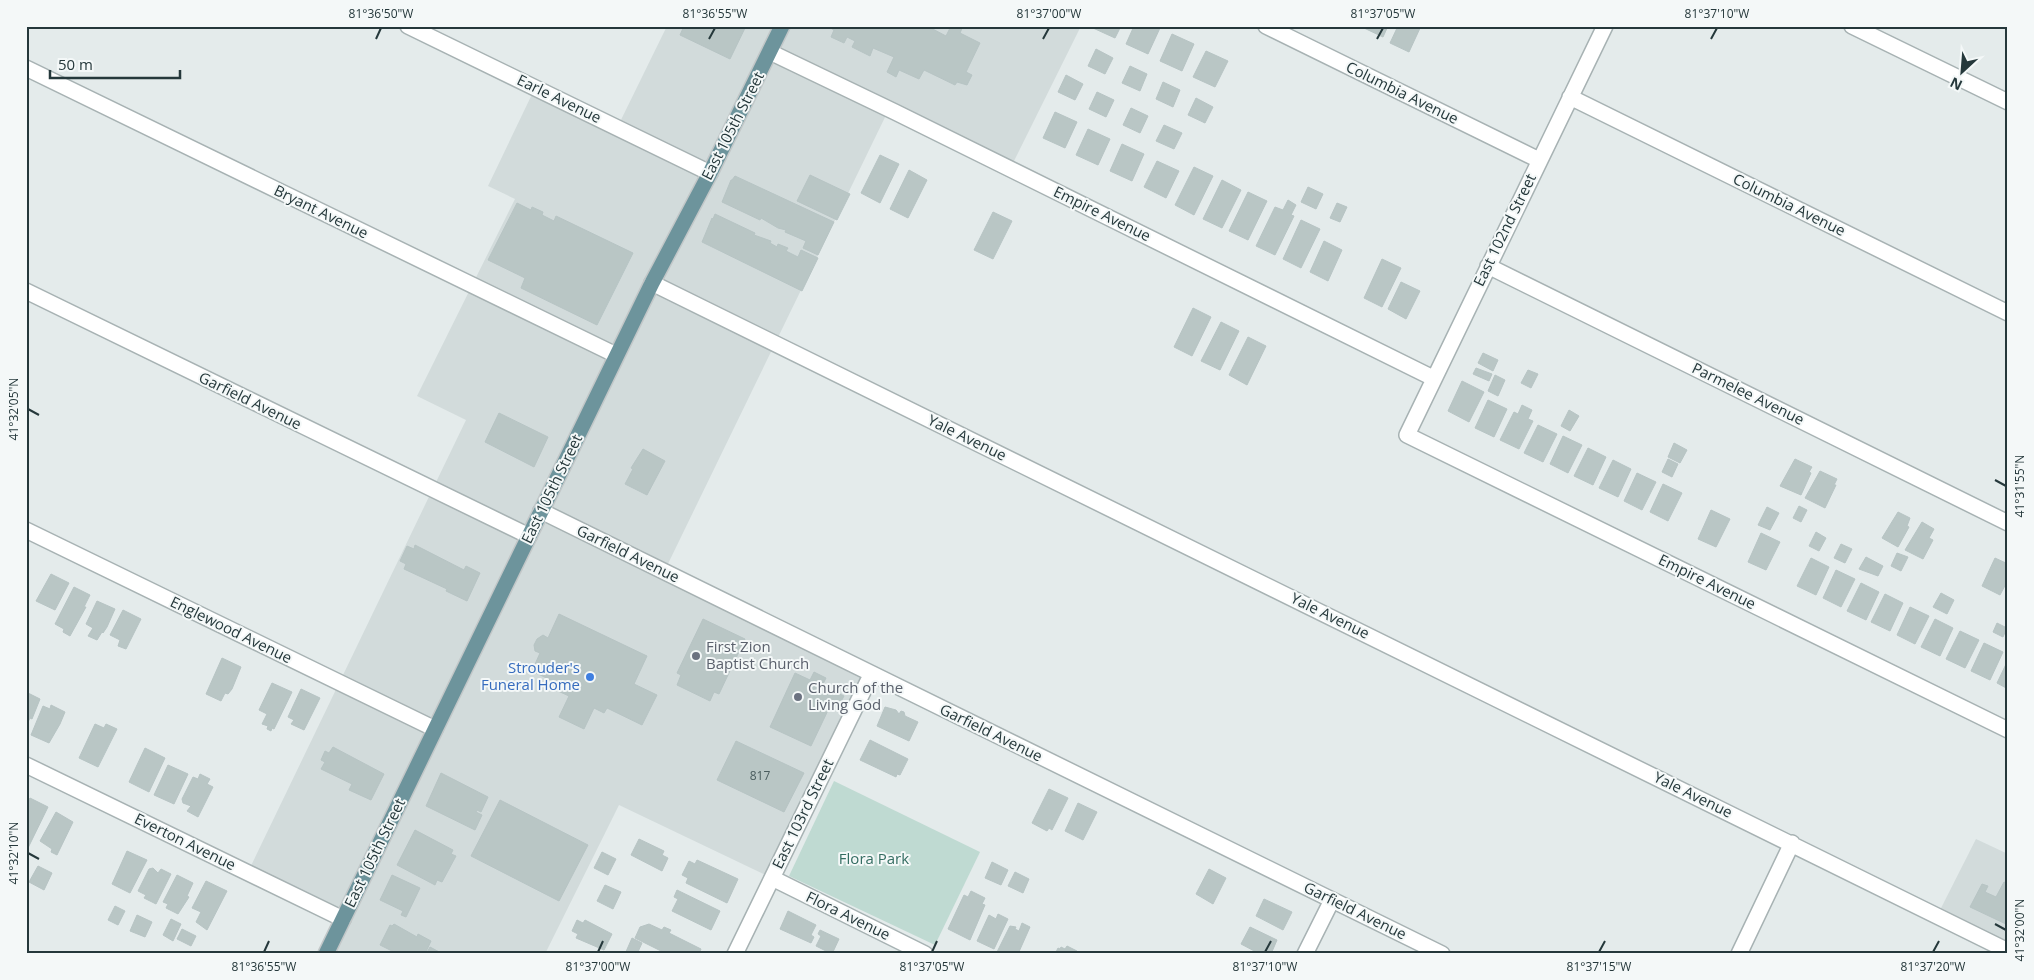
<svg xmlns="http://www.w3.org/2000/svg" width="2034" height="980" viewBox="0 0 2034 980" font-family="'Open Sans',sans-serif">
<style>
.built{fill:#d2dbdb}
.green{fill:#bfdad2}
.building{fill:#b9c6c5;stroke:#b7c4c4}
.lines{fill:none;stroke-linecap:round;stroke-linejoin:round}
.minor-casing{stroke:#a7b2b3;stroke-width:18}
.major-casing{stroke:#c2c7c8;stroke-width:18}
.minor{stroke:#fff;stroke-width:15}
.major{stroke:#6d949c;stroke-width:15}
.ticks{fill:none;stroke:#25383b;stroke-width:2}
.worship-dot{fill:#6b7280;stroke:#f4f8f8;stroke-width:2}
.shop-dot{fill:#3f7fe0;stroke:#f4f8f8;stroke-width:2}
.labels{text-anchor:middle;stroke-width:4;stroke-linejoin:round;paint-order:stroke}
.number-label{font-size:12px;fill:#4a5c5e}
.street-label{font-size:15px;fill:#25383b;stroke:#f4f8f8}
.worship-label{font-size:15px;fill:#5b616d;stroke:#f4f8f8;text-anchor:start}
.shop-label{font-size:15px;fill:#366cbe;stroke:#f4f8f8;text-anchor:end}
.park-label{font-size:15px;fill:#346d62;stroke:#f4f8f8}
.neatline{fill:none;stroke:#25383b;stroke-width:2}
.ticks-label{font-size:12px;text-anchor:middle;fill:#25383b}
</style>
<rect width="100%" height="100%" fill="#e4ebeb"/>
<!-- built -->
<path class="built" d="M667,26H1081L1010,169L889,109L664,572L871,675L772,878L619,805L545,954H326L343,919L248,872L466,420L417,396L515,199L488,186L535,88L617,128Z
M1976,839L2008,854V951L1937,916Z"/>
<!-- green -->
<path class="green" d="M834,781L980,852L935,945L789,876Z"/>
<!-- building -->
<path class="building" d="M684,26H746L730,59L680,35Z
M827,26H927L946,36L951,26H963L960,33L980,43L966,72L972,75L967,85L957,82L955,85L924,70L919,79L899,70L896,77L887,72L894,57L873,48L870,56L852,47L855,41L847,37L844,43L831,37L834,30Z
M1094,26H1121L1115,38L1093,28Z
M1134,26H1157L1160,28L1148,54L1126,44Z
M1365,26H1388L1383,37L1364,28Z
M1398,26H1421L1409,52L1390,43Z
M1172,34L1194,44L1182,71L1160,61Z
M1096,49L1113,58L1105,74L1088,66Z
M1206,51L1228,61L1215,87L1193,77Z
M1130,66L1147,74L1140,91L1122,83Z
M1066,75L1083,84L1075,100L1058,92Z
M1163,82L1180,90L1173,107L1156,99Z
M1097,92L1114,100L1106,117L1089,109Z
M1196,98L1213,107L1205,123L1188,115Z
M1131,108L1148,116L1140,133L1123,125Z
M1055,112L1077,122L1065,148L1043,138Z
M1164,125L1182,133L1174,149L1156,141Z
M1088,129L1110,139L1098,165L1076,155Z
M1122,144L1144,154L1132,181L1110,171Z
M880,155L899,164L880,203L861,193Z
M1157,161L1179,171L1166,198L1144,187Z
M1194,167L1213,176L1194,215L1175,205Z
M909,170L927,180L908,218L890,209Z
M810,175L850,194L837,220L797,201Z
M735,176L834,222L818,255L803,248L806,241L785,232L786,230L778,228L761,218L760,220L722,202L731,180H732Z
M1222,180L1241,190L1222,228L1203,219Z
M1308,187L1323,194L1316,209L1301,202Z
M1248,192L1267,201L1248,240L1229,231Z
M1288,200L1296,205L1291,215L1294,216L1275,255L1256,246L1275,207L1283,210Z
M517,203L531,210L532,207L543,212L542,215L554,221L556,216L633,253L597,325L521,288L525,278L488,260Z
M1337,203L1347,207L1340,222L1330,218Z
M993,212L1012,221L993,259L974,250Z
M715,214L755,233L754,235L771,241L770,243L777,247L778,244L788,248L786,251L798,257L801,250L818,258L802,291L702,242L712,218L713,219Z
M1301,220L1320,229L1301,268L1283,259Z
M1324,241L1342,250L1328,281L1310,272Z
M1382,259L1401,268L1382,307L1364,298Z
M1401,282L1420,291L1406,319L1388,309Z
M1193,308L1211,317L1192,356L1174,347Z
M1221,322L1239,331L1220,370L1201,361Z
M1248,337L1266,346L1247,385L1229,375Z
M1483,353L1498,360L1493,371L1478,363Z
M1476,368L1492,374L1489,381L1473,374Z
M1528,370L1538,374L1531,388L1521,383Z
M1495,375L1505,380L1498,396L1488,391Z
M1462,381L1484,392L1469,422L1448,411Z
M1488,400L1507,409L1494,437L1475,428Z
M1522,405L1532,410L1528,419L1533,421L1519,449L1500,440L1514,412L1518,414Z
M1569,410L1579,416L1570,431L1561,426Z
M499,413L548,437L534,467L485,442Z
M1538,425L1557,434L1543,462L1524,453Z
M1563,436L1582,445L1568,473L1550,464Z
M1674,443L1687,450L1680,463L1668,457Z
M1588,448L1606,457L1593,485L1574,476Z
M643,449L665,461L647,495L625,484L633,469L631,468Z
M1668,459L1678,464L1672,477L1662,472Z
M1795,459L1812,467L1809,472L1811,473L1801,495L1780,486Z
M1613,460L1631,469L1618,497L1599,488Z
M1820,471L1837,479L1834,485H1836L1825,508L1805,498Z
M1637,473L1656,482L1642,510L1624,501Z
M1663,484L1682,493L1668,521L1650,512Z
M1799,506L1807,510L1801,522L1793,518Z
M1767,507L1779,513L1770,530L1758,525Z
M1711,510L1730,519L1716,547L1698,539Z
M1898,512L1910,518L1907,526L1909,527L1898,547L1882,538Z
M1922,522L1934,529L1929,538L1933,540L1923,559L1905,550Z
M1816,532L1826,538L1819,551L1809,546Z
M1761,533L1780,542L1766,570L1748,562Z
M1841,544L1852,549L1845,563L1834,558Z
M415,545L464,570L466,566L480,573L467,601L446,591L447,589L404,569L406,564L400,561L407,546L414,549Z
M1897,553L1908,557L1901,571L1891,566Z
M1866,557L1883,566L1878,576L1859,569Z
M1811,558L1829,567L1816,595L1797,586Z
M1995,558L2008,564V580L2000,595L1982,586Z
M1836,570L1855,579L1841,607L1823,598Z
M51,574L69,583L55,610L36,601Z
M1861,583L1879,592L1866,620L1847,611Z
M74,587L90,595L84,607H86L70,636L63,632L64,629L55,624Z
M1941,593L1954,600L1947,614L1933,607Z
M1885,594L1903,603L1890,631L1871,622Z
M97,601L115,609L107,627L103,633L102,632L97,640L88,636L93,628L86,624Z
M1910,607L1929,616L1915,644L1897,635Z
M123,610L141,619L126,649L118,646L120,640L110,635Z
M559,614L647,656L634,684L657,695L642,725L607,708L604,713L594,708L584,729L559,717L569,696L558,691L561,685L532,671L540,653L535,651L534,645L537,639L543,635L548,638Z
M703,619L745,639L719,694L714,692L710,701L677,685L681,675L677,673Z
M1935,619L1953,628L1940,656L1921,647Z
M1997,623L2007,628L2003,637L1993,632Z
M1960,631L1979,640L1965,668L1946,659Z
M1984,643L2003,652L1990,680L1971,671Z
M222,658L241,667L232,689L228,694L225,693L221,701L206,694Z
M2008,660V689L1997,683Z
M814,672L826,678L822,686L844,696L838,707L831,704L811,746L770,727L795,673L810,680Z
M272,683L292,692L274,729L272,728L271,731L267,729L268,726L262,724L267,714L259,710Z
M301,689L320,698L304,730L291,724L294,720L288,717Z
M26,692L40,699L32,719L30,718L26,726Z
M51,705L65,712L60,724L49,743L31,735L43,706L50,709Z
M885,707L896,710L899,714L901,711L904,712L905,716L918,722L909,741L877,726Z
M95,724L104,728L106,724L117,729L98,767L79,758Z
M870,740L908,759L900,775L897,774L896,777L860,760Z
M736,741L804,773L784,812L717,780Z
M333,747L384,774L371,800L349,790L352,784L321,769L325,762L321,760L325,751L329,753Z
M145,748L165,758L149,792L129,782Z
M168,765L188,774L174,804L154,795Z
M441,773L488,797L481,812L477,810L476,812L482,815L475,830L426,806Z
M200,774L210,779L207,784L213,787L198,817L187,811L191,806L183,803L182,799L193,777L198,779Z
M1049,789L1068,798L1052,830L1049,828L1047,831L1032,823Z
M30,798L48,807L27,850L26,805Z
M500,800L588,845L559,901L471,856Z
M1078,803L1097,812L1083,840L1065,831Z
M56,812L73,822L57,855L51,852L52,849L40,841Z
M415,830L453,850L451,854L456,856L442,882L437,880L435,885L397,865Z
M639,839L664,851L662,855L668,858L662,871L631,855Z
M127,851L147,860L130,893L112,884Z
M602,852L616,859L608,875L594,868Z
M697,860L738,879L727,903L686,883L688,878L682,875L689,861L695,864Z
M992,862L1008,870L1001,885L985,878Z
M38,866L52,873L44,890L29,882Z
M153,868L158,873L161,869L171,874L156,904L144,898L146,895L138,891L149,869Z
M1209,869L1226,878L1213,904L1196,894Z
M1015,872L1029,879L1023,893L1008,886Z
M177,875L193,883L187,896L189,897L178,914L166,908L168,904L163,902Z
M392,875L420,888L406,917L401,915L403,911L380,900Z
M206,881L227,891L207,930L196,922L201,912L192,908Z
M2004,882L2008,884V925L1970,907L1982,884L1988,886L1985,892L1996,897Z
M605,885L621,892L613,909L597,901Z
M677,890L720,911L711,930L672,911L678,899L674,897Z
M971,891L985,898L982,904L985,905L970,940L948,929L964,895L968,897Z
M1264,899L1292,912L1283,930L1256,916Z
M115,906L125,911L118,925L108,920Z
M788,911L816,925L811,935L814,937L811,943L780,929Z
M998,914L1008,919L994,949L977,941L989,915L996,919Z
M137,915L152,922L145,937L130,931Z
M171,919L181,924L173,941L163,935Z
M577,920L583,923L585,920L612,934L604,950L576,938L578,934L572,931Z
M1022,923L1030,927L1018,954H1001L997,952L1010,926L1016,927L1015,929L1019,931Z
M394,924L417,937L418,934L431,941L425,954H398L380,945L390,925L392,926Z
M649,924L662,930L664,927L671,930L669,933L701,949L699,954H667L635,938L640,927Z
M1250,927L1277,940L1271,954H1260L1241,944Z
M182,929L196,936L191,946L177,939Z
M820,930L839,939L832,954L816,946L821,936L818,934Z
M632,938L642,943L637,954H625Z
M1067,946L1077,951L1076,954H1055L1058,948L1060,949L1061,947L1065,949Z
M430,947L443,954H426Z"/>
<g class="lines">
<defs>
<path id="minor" d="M408,26L710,173
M1266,26L1539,160
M1605,26L1407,435L2008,730
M1852,26L2008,102
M770,52L895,112L1433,378
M26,68L616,355
M1570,97L2008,313
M1488,266L2008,523
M652,283L2008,951
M26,291L529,536
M541,511L1442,954
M26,530L435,729
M26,765L343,919
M772,878L925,954
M735,954L871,675
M1305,954L1332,900
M1739,954L1792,843"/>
<path id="major" d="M326,954L652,283L710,173L782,26"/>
</defs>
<!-- minor casing -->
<use href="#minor" class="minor-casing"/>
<!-- major casing -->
<use href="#major" class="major-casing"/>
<!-- minor -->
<use href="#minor" class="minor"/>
<!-- major -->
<use href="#major" class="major"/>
</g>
<!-- ticks -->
<path class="ticks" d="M376,39L381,28M709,39L715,28M1043,39L1049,28M1377,39L1383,28M1711,39L1717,28M28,409L39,415M1995,480L2006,486M28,853L39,859M1995,924L2006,930M264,952L269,941M598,952L603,941M932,952L937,941M1265,952L1271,941M1599,952L1605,941M1933,952L1939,941"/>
<!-- markers -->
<g class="worship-dot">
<circle cx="696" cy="656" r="5"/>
<circle cx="798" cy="697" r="5"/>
</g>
<circle class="shop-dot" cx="590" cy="677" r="5"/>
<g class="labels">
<!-- number labels -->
<g class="number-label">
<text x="760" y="780">817</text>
</g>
<!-- street labels -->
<g class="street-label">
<text transform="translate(1402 93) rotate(26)" y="5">Columbia Avenue</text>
<text transform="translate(559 99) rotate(26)" y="5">Earle Avenue</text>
<text transform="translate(733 126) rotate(-63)" y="5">East 105th Street</text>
<text transform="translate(1789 205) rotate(26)" y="5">Columbia Avenue</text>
<text transform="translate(321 212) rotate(26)" y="5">Bryant Avenue</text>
<text transform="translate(1102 214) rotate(26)" y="5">Empire Avenue</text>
<text transform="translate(1505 230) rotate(-64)" y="5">East 102nd Street</text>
<text transform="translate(1748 394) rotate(26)" y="5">Parmelee Avenue</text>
<text transform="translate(250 401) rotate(26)" y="5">Garfield Avenue</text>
<text transform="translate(967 438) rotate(26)" y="5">Yale Avenue</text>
<text transform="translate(552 489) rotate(-64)" y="5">East 105th Street</text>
<text transform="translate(628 554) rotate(26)" y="5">Garfield Avenue</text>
<text transform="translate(1707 582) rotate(26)" y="5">Empire Avenue</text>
<text transform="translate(1330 616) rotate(26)" y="5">Yale Avenue</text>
<text transform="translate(231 630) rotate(26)" y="5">Englewood Avenue</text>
<text transform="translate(991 733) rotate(26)" y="5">Garfield Avenue</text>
<text transform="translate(1693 795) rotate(26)" y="5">Yale Avenue</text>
<text transform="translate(803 814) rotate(-64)" y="5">East 103rd Street</text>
<text transform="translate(185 842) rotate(26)" y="5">Everton Avenue</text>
<text transform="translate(375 853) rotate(-64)" y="5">East 105th Street</text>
<text transform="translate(1355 911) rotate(26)" y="5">Garfield Avenue</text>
<text transform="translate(848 916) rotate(26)" y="5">Flora Avenue</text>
</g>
<!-- worship labels -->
<g class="worship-label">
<text x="706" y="652">First Zion<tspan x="706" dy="17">Baptist Church</tspan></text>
<text x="808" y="693">Church of the<tspan x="808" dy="17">Living God</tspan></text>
</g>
<!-- shop labels -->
<g class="shop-label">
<text x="580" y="673">Strouder's<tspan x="580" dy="17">Funeral Home</tspan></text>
</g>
<!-- park labels -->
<g class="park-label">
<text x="874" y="864">Flora Park</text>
</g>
</g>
<!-- border -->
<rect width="2034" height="980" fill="none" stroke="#f4f8f8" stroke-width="55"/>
<!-- north arrow -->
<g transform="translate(1962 72) rotate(206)" stroke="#f4f8f8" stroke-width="4" paint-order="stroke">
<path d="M0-4L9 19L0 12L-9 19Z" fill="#25383b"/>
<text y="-8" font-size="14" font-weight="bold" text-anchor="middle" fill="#25383b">N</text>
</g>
<!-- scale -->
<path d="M50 70v8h130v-8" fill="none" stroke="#25383b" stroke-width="2.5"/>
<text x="58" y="70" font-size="15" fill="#25383b" stroke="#f4f8f8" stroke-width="4" paint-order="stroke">50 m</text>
<rect x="28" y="28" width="1978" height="924" class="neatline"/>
<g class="ticks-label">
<text x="381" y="18">81°36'50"W</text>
<text x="715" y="18">81°36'55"W</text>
<text x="1049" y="18">81°37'00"W</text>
<text x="1383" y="18">81°37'05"W</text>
<text x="1717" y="18">81°37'10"W</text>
<text transform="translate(14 409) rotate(-90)" y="4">41°32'05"N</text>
<text transform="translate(2020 486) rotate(-90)" y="4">41°31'55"N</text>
<text transform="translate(14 853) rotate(-90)" y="4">41°32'10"N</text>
<text transform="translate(2020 930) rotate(-90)" y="4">41°32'00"N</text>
<text x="264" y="971">81°36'55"W</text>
<text x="598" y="971">81°37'00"W</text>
<text x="932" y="971">81°37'05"W</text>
<text x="1265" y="971">81°37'10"W</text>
<text x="1599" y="971">81°37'15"W</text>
<text x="1933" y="971">81°37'20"W</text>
</g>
</svg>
